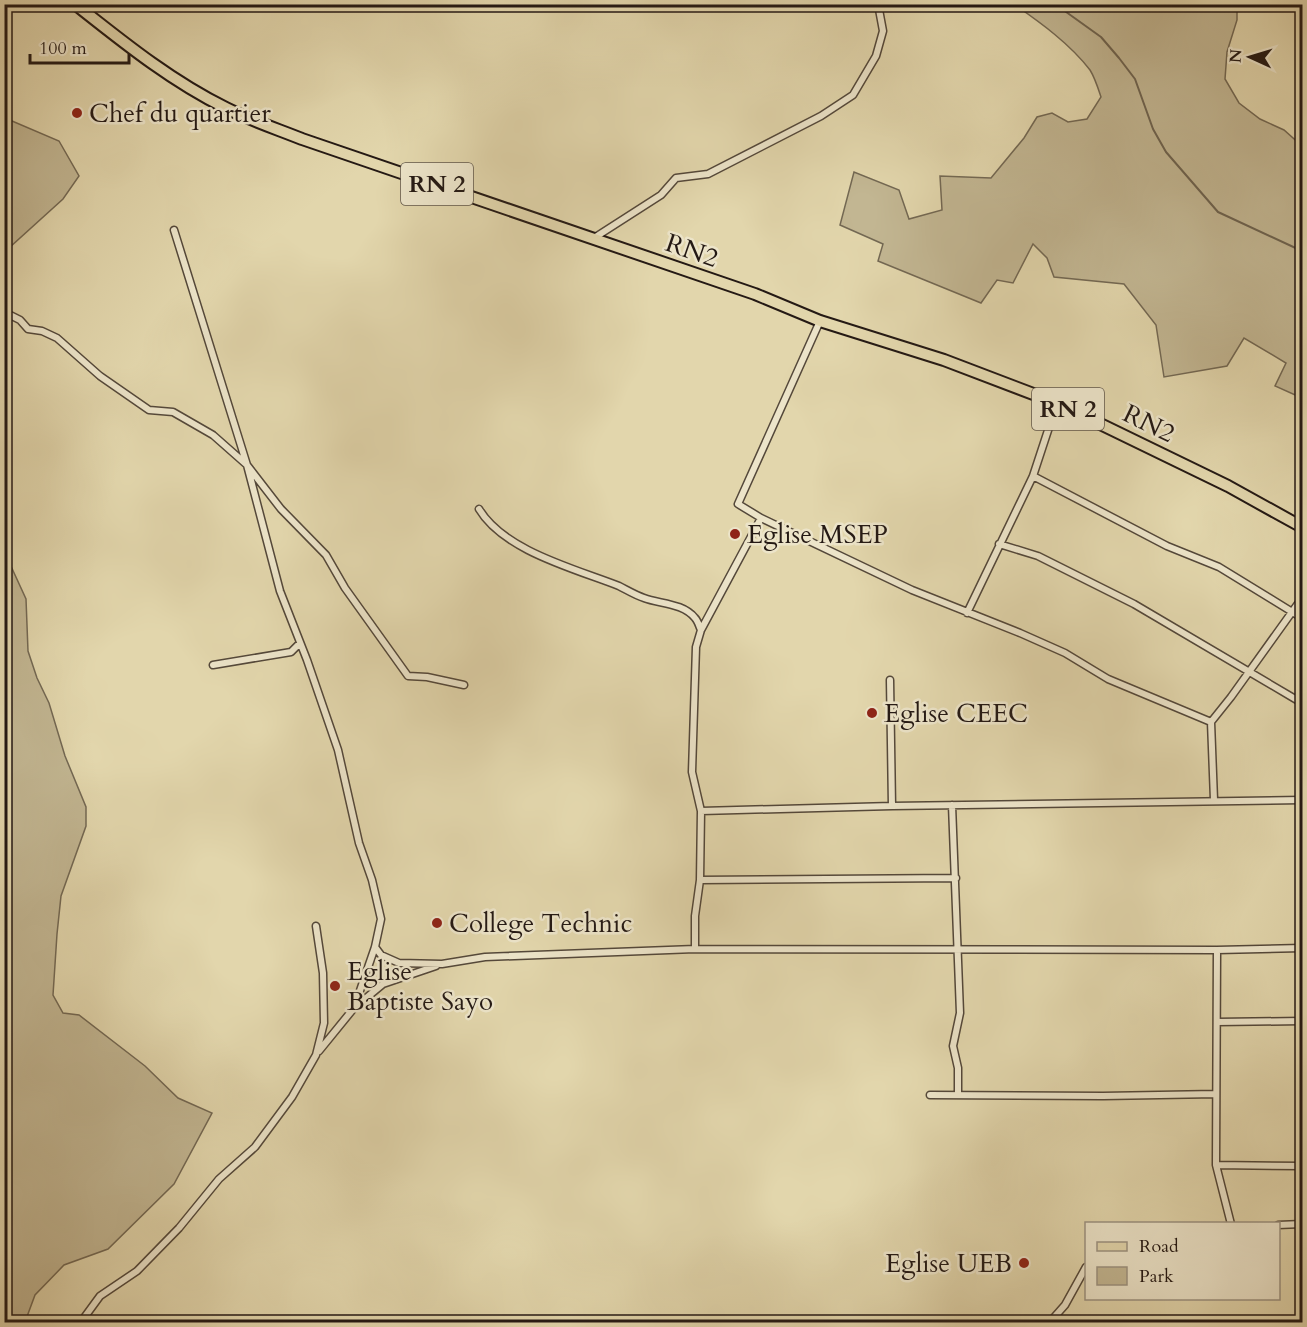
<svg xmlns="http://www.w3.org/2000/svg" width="1307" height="1327" viewBox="0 0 1307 1327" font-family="Cardo,serif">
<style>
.green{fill:#c2b692;stroke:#736853;stroke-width:1.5}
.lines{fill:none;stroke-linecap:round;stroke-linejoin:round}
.stream{stroke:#6f6450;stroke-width:2}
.minor-casing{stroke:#54483a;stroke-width:9}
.primary-casing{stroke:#241914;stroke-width:14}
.minor{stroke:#ece4c9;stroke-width:6}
.primary{stroke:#e2d6ac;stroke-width:10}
.poi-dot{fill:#8f2418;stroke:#ece4c9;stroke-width:2}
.labels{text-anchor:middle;stroke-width:5;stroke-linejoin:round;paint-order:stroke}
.shield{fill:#ece4c9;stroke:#60564a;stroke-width:1.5}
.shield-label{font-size:24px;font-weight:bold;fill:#241914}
.poi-label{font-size:26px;fill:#241914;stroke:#ece4c9;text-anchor:start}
.street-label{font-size:26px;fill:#241914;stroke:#ece4c9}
</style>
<rect width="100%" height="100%" fill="#e2d6ac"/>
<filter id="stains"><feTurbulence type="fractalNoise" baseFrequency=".00333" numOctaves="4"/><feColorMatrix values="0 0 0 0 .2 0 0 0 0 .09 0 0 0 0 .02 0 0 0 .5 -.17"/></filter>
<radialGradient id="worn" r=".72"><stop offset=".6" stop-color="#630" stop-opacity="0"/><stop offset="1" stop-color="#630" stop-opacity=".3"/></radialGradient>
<!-- green -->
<path class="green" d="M1015,5H1237V20L1227,52L1225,79L1239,103L1260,119L1284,130L1302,146V398L1275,386L1286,363L1244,338L1227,366L1164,377L1156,325L1124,284L1054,277L1047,258L1033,244L1013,283L997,280L981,303L878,261L883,244L840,225L854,172L899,190L909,219L942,210L940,176L991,178L1024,138L1037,117L1052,113L1068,122L1087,119L1101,97C1098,88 1095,78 1090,70C1070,44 1041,23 1015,5Z
M5,118L59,141L79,176L63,199L10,247L5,248Z
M4,551L26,599L28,651L37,678L49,703L65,756L86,807V826L61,896L57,934L53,995L63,1013L79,1015L145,1066L178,1098L212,1113L174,1184L108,1249L64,1265L35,1295L25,1322H4Z"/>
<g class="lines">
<!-- stream -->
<path class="stream" d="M1055,4L1101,37L1119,58L1135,79L1153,129L1166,152L1218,212L1302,251"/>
<defs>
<path id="minor" d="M174,230L247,465L280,591L307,660L338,750L359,843L372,880L381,919L375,947L354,1008
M594,238L661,195L676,178L708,174L821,116L853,95L876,56L883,31L878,4
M4,312L20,320L28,329L42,331L57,338L100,376L149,410L173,412L213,435L247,465L281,509L326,555L345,588L408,676L427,677L464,685
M820,321L738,504L761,518L912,590L1020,633L1065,653L1108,679L1211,722
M1033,476L1167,546L1219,567L1302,618
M479,509C504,551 576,569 619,586C627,590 635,595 644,598C660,604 683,603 695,618C698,621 699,626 701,630
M999,544L1038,556L1134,604L1302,703
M967,613L1033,476L1057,403
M213,665L291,652L300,643
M890,680L892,806
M1214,800L1211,722L1231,697L1302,598
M952,805L960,1013L953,1046L958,1068V1095
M701,811L892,806L1302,800
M700,880L956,878
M375,947L381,955L399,963L442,964L485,957L695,949L1217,950L1302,948
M695,949V916L700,880L701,811L692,772L696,647L701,630L761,518
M1217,950L1216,1165L1231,1224
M1217,1022L1302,1021
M319,1051L354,1008L383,984L436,966
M930,1095L1103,1096L1216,1094
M1216,1165L1302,1166
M1278,1225L1302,1224
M81,1322L100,1296L137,1271L179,1228L219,1179L255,1147L292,1097L316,1055L324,1023L323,973L316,926
M1050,1322L1065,1305L1086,1267"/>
<path id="primary" d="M75,4C123,42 171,81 226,108C250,120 277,129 302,139L755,294L820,321L944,360L1057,403L1228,486L1302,527"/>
</defs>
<!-- minor casing -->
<use href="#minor" class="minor-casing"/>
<!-- primary casing -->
<use href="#primary" class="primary-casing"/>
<!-- minor -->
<use href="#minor" class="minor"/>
<!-- primary -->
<use href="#primary" class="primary"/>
</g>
<!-- markers -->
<g class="poi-dot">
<circle cx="77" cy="113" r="6"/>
<circle cx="735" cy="534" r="6"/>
<circle cx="872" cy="713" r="6"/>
<circle cx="437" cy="923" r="6"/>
<circle cx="335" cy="986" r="6"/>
<circle cx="1024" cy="1263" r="6"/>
</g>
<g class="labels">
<!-- shield labels -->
<g class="shield">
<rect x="401" y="163" width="72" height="42" rx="4.5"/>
<rect x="1032" y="388" width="72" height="42" rx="4.5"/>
</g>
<g class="shield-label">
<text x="437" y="192">RN 2</text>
<text x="1068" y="417">RN 2</text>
</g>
<!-- poi labels -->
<g class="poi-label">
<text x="89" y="122">Chef du quartier</text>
<text x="747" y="543">Eglise MSEP</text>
<text x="884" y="722">Eglise CEEC</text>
<text x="449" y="932">College Technic</text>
<text x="347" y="980">Eglise<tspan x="347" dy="30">Baptiste Sayo</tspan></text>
<text x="1012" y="1272" text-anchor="end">Eglise UEB</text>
</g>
<!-- street labels -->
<g class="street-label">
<text transform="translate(692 250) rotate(19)" y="9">RN2</text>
<text transform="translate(1149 423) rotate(26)" y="9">RN2</text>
</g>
</g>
<!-- margin -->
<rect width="1307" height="1327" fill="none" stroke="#e2d6ac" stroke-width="24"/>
<rect x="6" y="6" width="1295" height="1315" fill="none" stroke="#241914" stroke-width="3"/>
<rect x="12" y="12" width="1283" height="1303" fill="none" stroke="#241914" stroke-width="1.5"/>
<!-- legend -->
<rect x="1085" y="1222" width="195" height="78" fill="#ece4c9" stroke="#9c9381" stroke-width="1.5"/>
<rect x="1097" y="1242" width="30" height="9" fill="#e2d6ac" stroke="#9c9381" stroke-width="1.5"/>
<text x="1139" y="1252" font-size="18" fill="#241914">Road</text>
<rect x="1097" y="1267" width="30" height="18" fill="#c2b692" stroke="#9c9381" stroke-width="1.5"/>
<text x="1139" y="1282" font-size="18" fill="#241914">Park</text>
<!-- north arrow -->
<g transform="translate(1250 57) rotate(274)" stroke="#ece4c9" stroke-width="4.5" paint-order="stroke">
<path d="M0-4.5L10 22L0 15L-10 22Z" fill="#241914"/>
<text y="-9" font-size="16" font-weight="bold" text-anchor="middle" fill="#241914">N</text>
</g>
<!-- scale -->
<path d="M30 54v9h99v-9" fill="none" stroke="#241914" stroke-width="3"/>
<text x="39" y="54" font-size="18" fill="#241914" stroke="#ece4c9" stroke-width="4.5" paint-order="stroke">100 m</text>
<rect width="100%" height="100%" filter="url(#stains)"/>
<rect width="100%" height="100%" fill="url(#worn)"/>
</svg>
